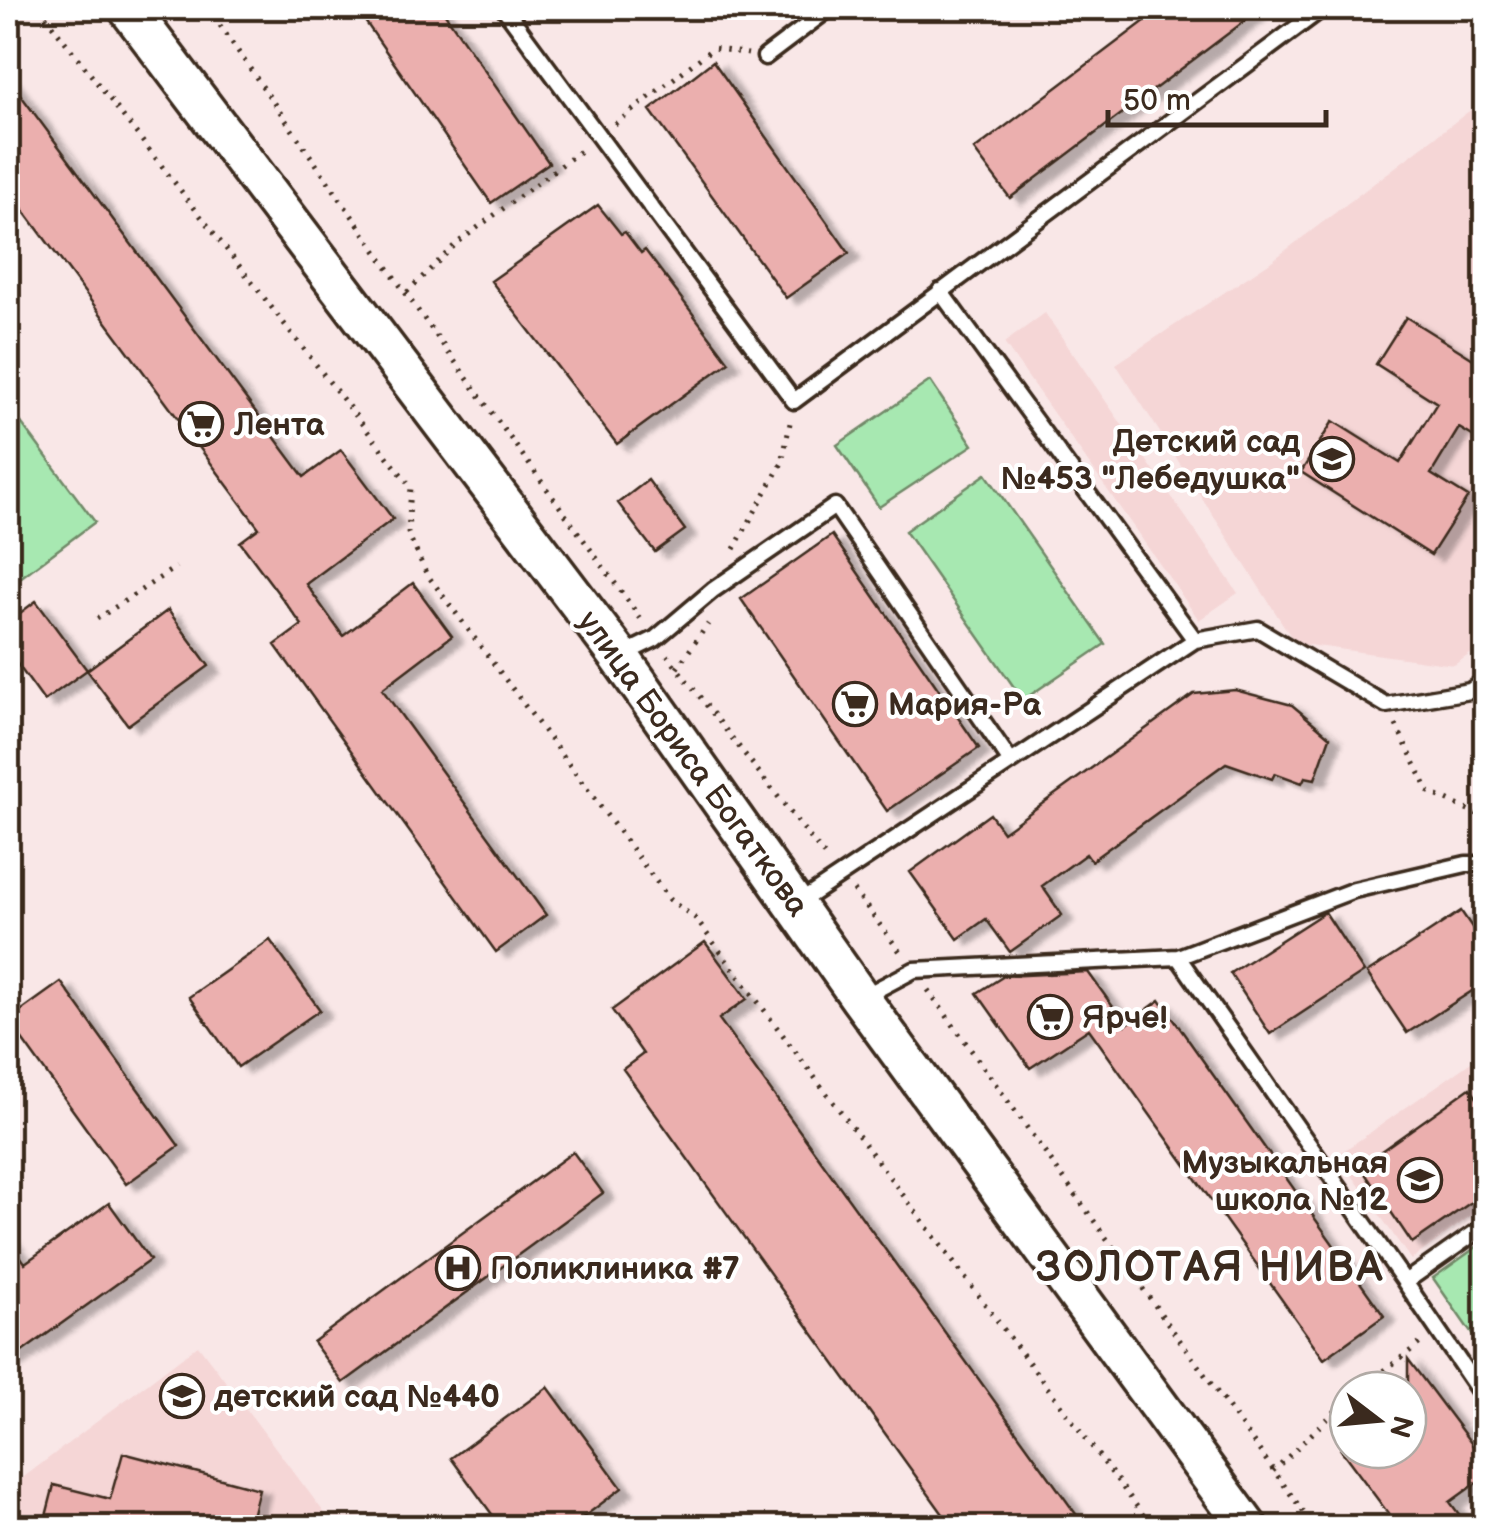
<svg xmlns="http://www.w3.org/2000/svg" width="1493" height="1535" viewBox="0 0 1493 1535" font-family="'Balsamiq Sans',sans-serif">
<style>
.built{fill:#f5d6d6}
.green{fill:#a7e8b1;stroke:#718968;stroke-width:2.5}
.building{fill:#ebafae;stroke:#3b2a1e;stroke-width:2.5;filter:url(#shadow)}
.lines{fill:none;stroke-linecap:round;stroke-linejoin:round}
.service-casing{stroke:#3b2a1e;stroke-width:21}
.secondary-casing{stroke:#3b2a1e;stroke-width:45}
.path{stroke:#3b2a1e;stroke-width:5;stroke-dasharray:2.5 8;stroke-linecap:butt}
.service{stroke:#fff;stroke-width:14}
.secondary{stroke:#fff;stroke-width:38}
.labels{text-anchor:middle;stroke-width:8;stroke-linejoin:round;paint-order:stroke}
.poi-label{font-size:32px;font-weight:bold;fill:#3b2a1e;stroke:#fff;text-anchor:start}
.street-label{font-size:32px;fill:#3b2a1e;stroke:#fff}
.district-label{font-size:42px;font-weight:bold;letter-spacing:2.5px;fill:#3b2a1e;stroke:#fff}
</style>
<defs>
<filter id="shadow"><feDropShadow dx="11" dy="6" stdDeviation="2.5" flood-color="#0004"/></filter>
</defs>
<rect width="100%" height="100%" fill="#f9e7e7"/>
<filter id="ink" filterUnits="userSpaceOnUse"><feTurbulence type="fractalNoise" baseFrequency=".01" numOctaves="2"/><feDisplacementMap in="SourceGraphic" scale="20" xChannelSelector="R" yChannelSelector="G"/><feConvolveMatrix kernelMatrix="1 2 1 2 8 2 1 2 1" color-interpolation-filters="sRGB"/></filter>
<g filter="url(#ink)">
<!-- built -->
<path class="built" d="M1485,99V644L1454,665L1295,643L1116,364L1269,263Z
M1045,313L1238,593L1199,620L1004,343Z
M1474,1060L1485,1078V1205L1411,1260L1338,1155Z
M198,1345L335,1527L8,1528V1489Z"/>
<!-- green -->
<path class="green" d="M930,381L973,445L879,507L837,445Z
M8,405L95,522L8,587Z
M986,474L1105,644L1023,700L905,531Z
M1485,1241V1353L1433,1278Z"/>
<!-- building -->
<path class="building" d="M356,8H441L549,163L491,203Z
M1162,8H1262L1010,198L974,150Z
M713,61L849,253L786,298L650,110Z
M8,78L304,477L341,450L393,519L306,584L343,636L413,583L452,636L382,689L546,915L496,952L275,645L302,625L240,542L259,528L8,189Z
M598,205L621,234L625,232L641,253L645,250L729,362L617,444L491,281Z
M1406,317L1486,367V444L1459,428L1431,474L1468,497L1431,555L1301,472L1333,421L1400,463L1437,403L1376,364Z
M648,480L685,530L655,552L618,503Z
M832,535L979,748L887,811L741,599Z
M36,601L87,670L44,701L8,651V622Z
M168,610L209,666L128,725L87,670Z
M1235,690L1292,705L1330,737L1315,779L1305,777L1302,783L1275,773L1272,779L1226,763L1091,861L1086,854L1042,886L1062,915L1010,952L986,919L958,939L910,872L990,814L1003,832L1194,694Z
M1461,911L1486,948V982L1407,1033L1367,973Z
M1325,912L1364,972L1270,1034L1230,973Z
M270,940L320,1010L238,1067L189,997Z
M705,942L747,999L719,1019L1086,1528H953L623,1069L643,1054L612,1010Z
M1088,972L1126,1025L1160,1000L1384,1316L1324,1359L1089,1029L1030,1068L977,993L1004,976Z
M61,982L179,1146L126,1184L8,1020Z
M1470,1088L1486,1111V1192L1412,1243L1360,1166Z
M573,1152L603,1193L343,1383L313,1342Z
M109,1203L150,1260L8,1362V1238L25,1263Z
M1408,1359L1486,1463V1476L1450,1502L1469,1528H1399L1341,1450H1408Z
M548,1387L622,1488L569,1528H502L451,1458Z
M123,1453L259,1489L249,1528H43L54,1485L110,1499Z"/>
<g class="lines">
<defs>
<path id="service" d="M504,8L794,401L1323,8
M765,57L830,8
M940,291L1195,640
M620,656L655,639L713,590L835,506L1011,762
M797,904L1195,640L1258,629L1386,705L1470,691L1486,680
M1178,957L1405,1282L1486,1225
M861,998L914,970L1178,957L1354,890L1466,864H1486
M1405,1282L1486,1401"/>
<path id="secondary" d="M128,8L619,656L860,998L1248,1528"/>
</defs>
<!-- service casing -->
<use href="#service" class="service-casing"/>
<!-- secondary casing -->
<use href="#secondary" class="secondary-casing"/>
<!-- path -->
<path class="path" d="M39,8L411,487L408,533L426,573L670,900L695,918L1153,1528
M208,8L404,291L643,622
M615,124L713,48L748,54
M407,292L457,243L583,149
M734,549L782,463L791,418
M97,619L176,567
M667,655L827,859
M677,668L708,624
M1396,725L1429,792L1486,818
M854,890L901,953
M928,990L1315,1528
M1359,1390L1423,1341
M1273,1471L1348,1399"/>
<!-- service -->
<use href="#service" class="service"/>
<!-- secondary -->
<use href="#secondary" class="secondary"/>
</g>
</g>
<!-- icons -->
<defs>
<symbol id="supermarket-ring" viewBox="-11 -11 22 22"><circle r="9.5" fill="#fff" stroke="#3b2a1e" stroke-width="1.5"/><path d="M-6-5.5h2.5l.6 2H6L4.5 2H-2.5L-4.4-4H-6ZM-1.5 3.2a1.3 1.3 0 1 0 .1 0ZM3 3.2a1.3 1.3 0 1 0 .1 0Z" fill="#3b2a1e"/></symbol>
<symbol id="school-ring" viewBox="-11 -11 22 22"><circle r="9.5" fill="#fff" stroke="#3b2a1e" stroke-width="1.5"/><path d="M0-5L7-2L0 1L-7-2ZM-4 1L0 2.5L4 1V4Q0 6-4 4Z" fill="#3b2a1e"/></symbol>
<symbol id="hospital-ring" viewBox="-11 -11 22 22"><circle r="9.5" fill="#fff" stroke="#3b2a1e" stroke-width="1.5"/><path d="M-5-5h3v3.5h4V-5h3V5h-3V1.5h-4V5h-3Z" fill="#3b2a1e"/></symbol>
</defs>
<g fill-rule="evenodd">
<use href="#supermarket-ring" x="176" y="399" width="50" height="50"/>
<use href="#school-ring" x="1307" y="434" width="50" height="50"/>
<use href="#supermarket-ring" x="830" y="679" width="50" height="50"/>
<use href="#supermarket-ring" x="1025" y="992" width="50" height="50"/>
<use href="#school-ring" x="1395" y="1155" width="50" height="50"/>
<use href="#hospital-ring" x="433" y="1243" width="50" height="50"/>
<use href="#school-ring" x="157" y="1371" width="50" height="50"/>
</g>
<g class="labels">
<!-- poi labels -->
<g class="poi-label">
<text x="234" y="435">Лента</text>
<text x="1300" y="452" text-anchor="end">Детский сад<tspan x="1300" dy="37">№453 "Лебедушка"</tspan></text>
<text x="888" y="715">Мария-Ра</text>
<text x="1082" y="1028">Ярче!</text>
<text x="1388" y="1173" text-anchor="end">Музыкальная<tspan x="1388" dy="37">школа №12</tspan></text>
<text x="490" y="1279">Поликлиника #7</text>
<text x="214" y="1407">детский сад №440</text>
</g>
<!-- street labels -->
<g class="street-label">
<text transform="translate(694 763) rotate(54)" y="11">улица Бориса Богаткова</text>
</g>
<!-- district labels -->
<g class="district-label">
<text x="1210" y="1281">ЗОЛОТАЯ НИВА</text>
</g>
</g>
<!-- margin -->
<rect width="1493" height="1535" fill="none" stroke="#fff" stroke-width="40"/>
<rect x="20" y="20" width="1453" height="1495" fill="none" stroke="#3b2a1e" stroke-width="4" filter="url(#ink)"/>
<!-- north arrow -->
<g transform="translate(1378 1420) rotate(106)"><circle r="48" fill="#ffffff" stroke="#b1aaa5" stroke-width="2.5"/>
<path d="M0-8L18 38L0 25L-18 38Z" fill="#3b2a1e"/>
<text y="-15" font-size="28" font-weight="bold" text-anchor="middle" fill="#3b2a1e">N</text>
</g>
<!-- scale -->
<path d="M1108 110v15h218v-15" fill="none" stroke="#3b2a1e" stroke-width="5"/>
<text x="1123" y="110" font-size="30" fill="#3b2a1e" stroke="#ffffff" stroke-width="8" paint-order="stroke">50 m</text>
</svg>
